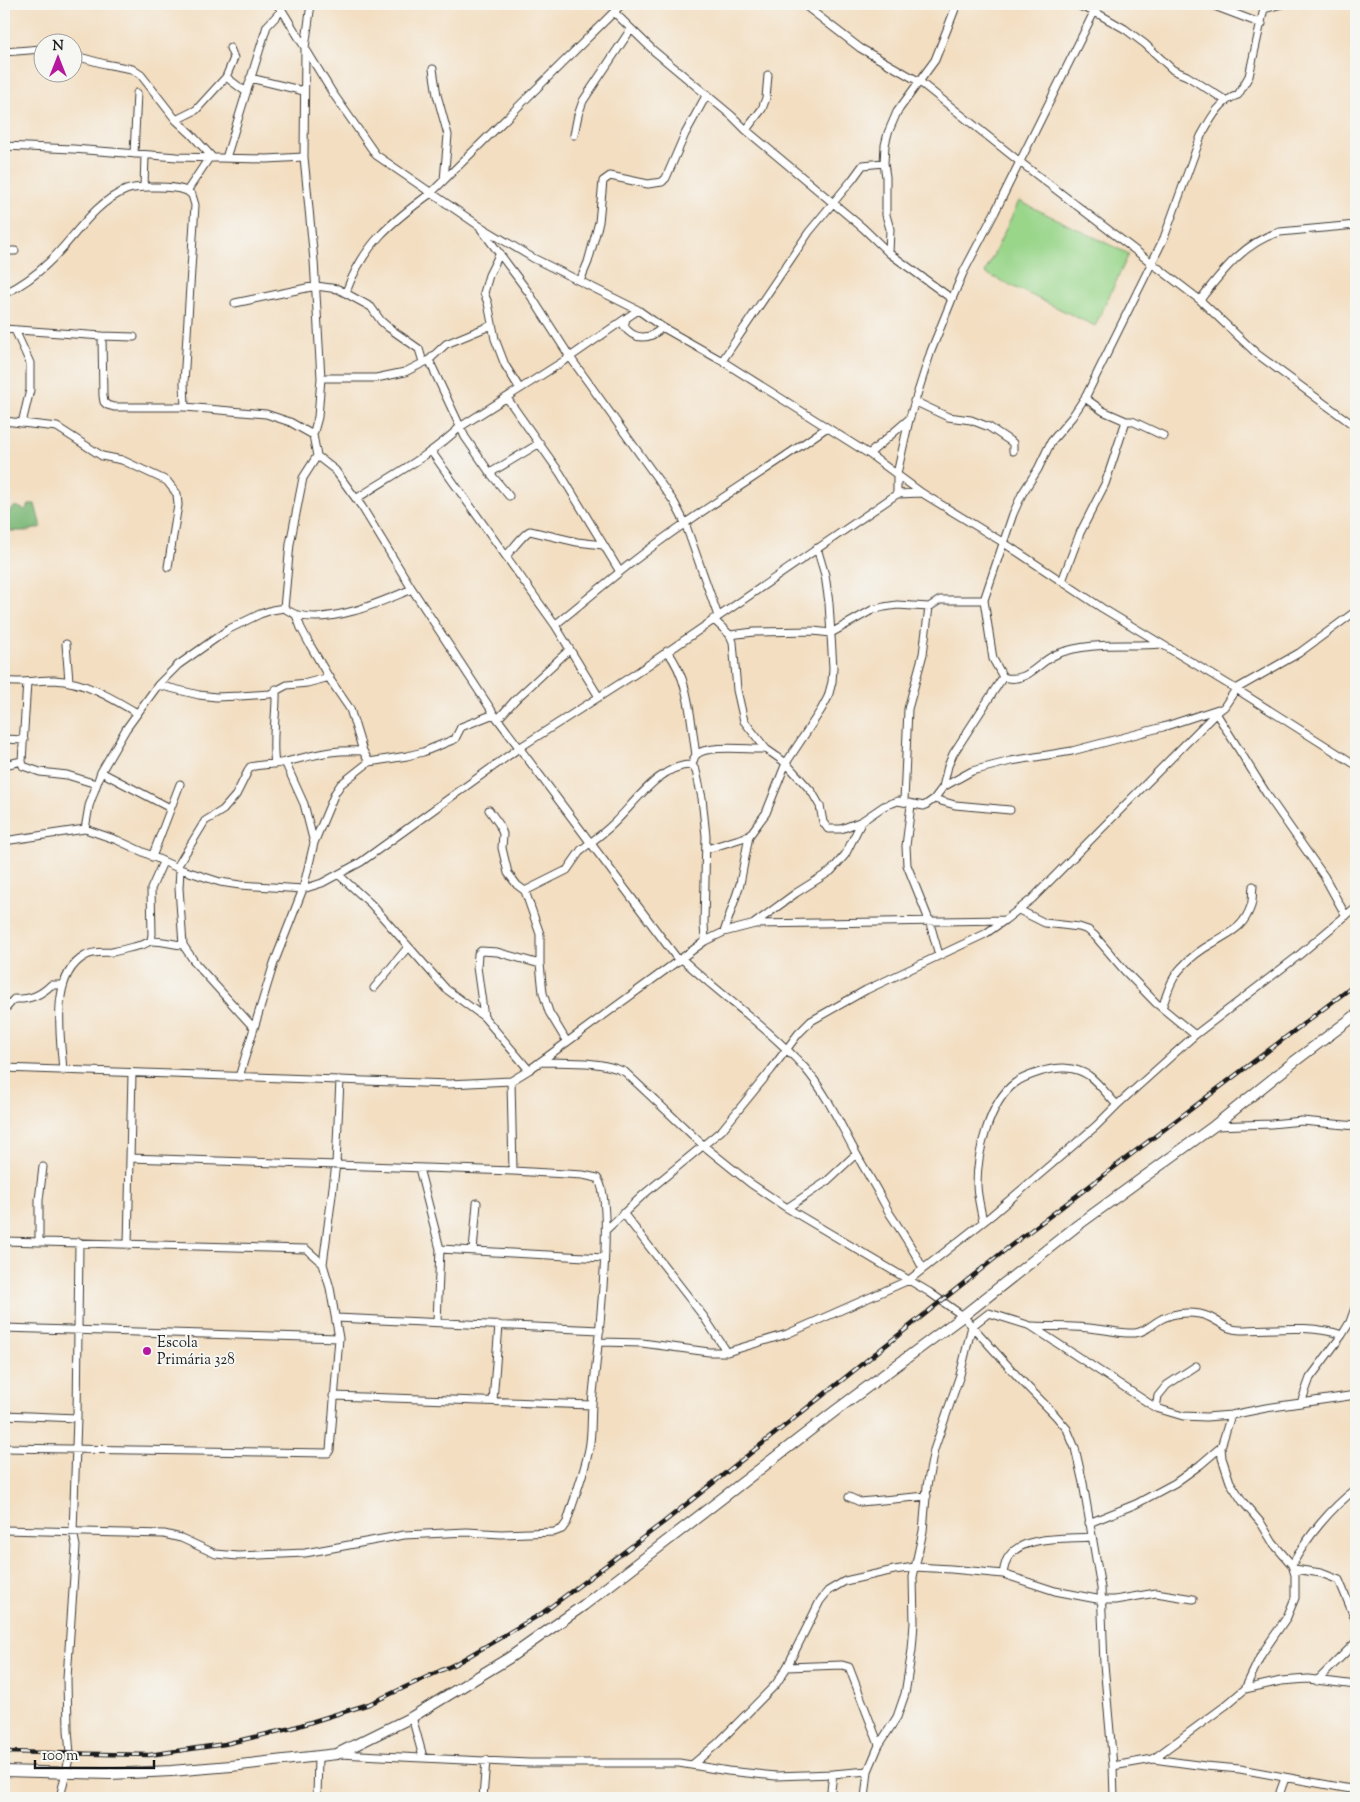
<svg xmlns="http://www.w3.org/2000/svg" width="1360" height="1802" viewBox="0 0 1360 1802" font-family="'Sorts Mill Goudy',serif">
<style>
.green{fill:#99d68a;stroke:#5a7953}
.forest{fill:#7ab776;stroke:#4b6a49}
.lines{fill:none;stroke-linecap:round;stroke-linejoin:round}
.street-casing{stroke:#3c3935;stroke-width:9}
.secondary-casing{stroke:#3c3935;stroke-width:12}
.street{stroke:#fff;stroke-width:7}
.secondary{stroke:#fff;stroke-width:10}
.rail-casing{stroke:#1c1c1c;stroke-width:4.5}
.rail{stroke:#f6f6f2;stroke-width:2.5;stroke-dasharray:8;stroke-linecap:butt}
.poi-dot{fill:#b5179e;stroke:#f6f6f2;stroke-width:2}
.labels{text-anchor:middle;stroke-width:4;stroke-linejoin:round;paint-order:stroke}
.poi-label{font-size:15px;fill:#1c1c1c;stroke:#f6f6f2;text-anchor:start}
</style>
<rect width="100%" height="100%" fill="#f6f6f2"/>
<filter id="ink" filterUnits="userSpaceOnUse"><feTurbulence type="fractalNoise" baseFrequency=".02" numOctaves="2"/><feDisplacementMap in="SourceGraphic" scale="10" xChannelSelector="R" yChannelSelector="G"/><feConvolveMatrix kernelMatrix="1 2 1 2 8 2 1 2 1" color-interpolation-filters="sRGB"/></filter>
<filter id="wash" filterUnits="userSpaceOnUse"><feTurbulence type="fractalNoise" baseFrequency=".0096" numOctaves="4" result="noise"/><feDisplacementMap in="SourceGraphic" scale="20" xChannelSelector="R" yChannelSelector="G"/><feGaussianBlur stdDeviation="1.12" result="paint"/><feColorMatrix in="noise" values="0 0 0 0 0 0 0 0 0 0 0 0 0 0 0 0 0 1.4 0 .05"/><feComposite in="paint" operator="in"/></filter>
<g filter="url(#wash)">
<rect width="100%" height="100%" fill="#f3dec1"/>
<!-- green -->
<path class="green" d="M1019,201L1129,254L1095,326L985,273Z"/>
<!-- forest -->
<path class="forest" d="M30,504H35L41,527L27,531H11L4,525V514L16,506L25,510Z"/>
</g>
<g filter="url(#ink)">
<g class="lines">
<defs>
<path id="street" d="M276,4L282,10L332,92L376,155L478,225L533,258L638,310L662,327L722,361L869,454L922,493L1004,543L1102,608L1236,689L1356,765
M803,4L860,48L920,82L1020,162L1200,300L1257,354L1356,427
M1074,4L1095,12L1125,29L1145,44L1173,70L1187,76L1225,100
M1209,4L1262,24
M1264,9L1282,4
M614,12L654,51L732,116L746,130L863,228L889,253L952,299
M4,52L42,49
M72,55L105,64L132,69L141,75L176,120L191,134L213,158
M433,69L437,95L448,135L444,180
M226,77L246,92
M250,78L304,91
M176,120L196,110L226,77L234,58L230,48
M746,130L762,109L766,98L768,75
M574,135L578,115L583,101L631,29
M4,146L73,149L177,157L267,159L304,157
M134,154L137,93
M226,158L267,26L282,10
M144,187L145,155
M481,229L529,293L570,357L674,502L685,523L718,616
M4,251H15
M500,253L489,275L484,293L488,303L495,339L505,365L520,389
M889,253L890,229L886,215V177L884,163L885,145L888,133L897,112L935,60L957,4
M580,281L588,262L599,222L603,181L610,176L648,184L662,182L666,178L685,134L707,94
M346,292C364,244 390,223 431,193L622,4
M4,294C20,286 35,276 48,263C73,240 93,203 126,190C136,186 147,187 157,187C167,187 177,187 187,191L209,158
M1200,300C1221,273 1245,241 1280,232L1356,225
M235,303L316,286L338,289L371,307L381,321L389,328L419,349L423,362
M626,319L624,326C634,341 651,340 662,327
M4,329L102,336L103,396L104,402L107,405L114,407H185L266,414L290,422L313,435
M15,330L30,363V390L22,423
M102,336L134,337
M429,360L465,437L490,473L509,496
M722,361L809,232L852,180L863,165L884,163
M321,378H376L405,372L429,360L446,344L492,325
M507,398L560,473L620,572
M1085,398L1103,411L1126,421
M914,401L948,417L971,420L989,427L1013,443V451
M185,407L184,383L195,205L192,195L187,191
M4,421L57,427L102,456L122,460L167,481L177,494L178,505L168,567
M431,451L555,625L599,697
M869,454L908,420
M317,456L335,470L362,507L412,589L494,714L679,961
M490,473L540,443
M897,494V474L909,420L931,351L952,299L963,273L995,212L1098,4
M356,499C391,476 430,456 460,427L570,357L638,310
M506,556C512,550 523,534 530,531L577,542L603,545
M1062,581L1080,533L1105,484L1126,421H1132L1164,436
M284,608C289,611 293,614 298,615C332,624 381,602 412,589
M296,615L301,628L310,645L331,681L350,709L363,751L369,762
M713,619L730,635L733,642L737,690L744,721L766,749L786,763L812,792L820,806L823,822L828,829H841L862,821
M555,625C598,590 641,553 687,522C733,490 780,461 826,428
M730,635L754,632L813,631L831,633L872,610L884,607L897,605L929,607L940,600H984
M66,644L69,681
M1161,644C1126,647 1090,641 1057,654C1036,663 1028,684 1003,677L993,659L984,600L1013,514L1022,494L1038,469L1051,442L1072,417L1086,396L1164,238L1201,136C1210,120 1220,100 1238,95L1249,76L1265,4
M667,651C689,677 691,722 696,755
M4,681C21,684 37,680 54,680C84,681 112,698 137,713
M27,682L22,761L23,766L40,772L67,775L96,784
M158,685L199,695L216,697L240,696L270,694L287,685L307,683L330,677
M1216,713L1268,796L1324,876L1346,916
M498,719L515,700L569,650
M4,739L24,740
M285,762L304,804L314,843
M275,764C271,739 277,714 276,689
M4,765L22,761
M692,765L696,771L702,798L706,836L704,924L705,941
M101,772L170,808
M943,787L948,766L953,754L1003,677
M934,799L955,805L1010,810
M904,801L908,709L923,654L929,607
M911,805L906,846L907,865L929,920L939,955
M489,810L499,824L503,834L502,848L508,873L517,885L525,891L540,934V964L543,993L549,1012L567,1042
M85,829L89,806L101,772L126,729L158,685L178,665L229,629L260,614L272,610L284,608L290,544L303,478L317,456L313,435L318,417L321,378L314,261L304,157L305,48L311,4
M4,841L85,829L117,840L180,869L220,882L240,885L303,889L322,883L361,862L519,748L635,674L897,494L922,493
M590,843C598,837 607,830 614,823C635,803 660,764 692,765C693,762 694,757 696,755C707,744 751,750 766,749
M707,849L749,836
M152,857L180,784
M177,867L205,821L223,810L236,795L250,767C262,764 274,765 285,762C316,755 331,749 363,751
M180,869L179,888L183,945L196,964L254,1028
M339,875L371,904L446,989L484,1017L529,1070
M525,891L567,870L581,850L590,843
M1019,910L1045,923L1079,927L1088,930L1095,936L1124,970L1156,1003L1195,1035
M755,923L796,893L831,871L845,855L862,821L884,806L898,801L924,806L934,799L943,787L972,771L1011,761L1072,751L1163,727L1218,709
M724,932L740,884L749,836L766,813L786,763L821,710L828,697L832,682L833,668L829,603L825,575L817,548
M151,941L152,934L151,889L163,862
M682,959C722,996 766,1026 804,1067C829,1096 843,1131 862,1164C872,1181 881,1197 890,1214C902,1232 914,1250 923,1269
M374,988L408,947
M7,1007L14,999C29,1000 40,996 51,985H63
M1162,1008C1167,994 1171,978 1182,967C1191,957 1202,949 1213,943C1231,931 1243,929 1251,906C1253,900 1252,893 1253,886
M484,1017L477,967L478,954L481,951L497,952L540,964
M540,1062C568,1063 599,1060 625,1072L704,1146L750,1183L787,1208L929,1292L963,1316L1018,1377L1055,1415L1067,1429L1075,1448L1083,1483L1101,1588L1104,1664L1113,1766L1114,1798
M4,1068L449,1084L511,1081L529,1070L705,941L724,932L755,924L1005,920L1032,899L1216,713L1224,707L1236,689L1299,653L1356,611
M63,1071C61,1037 49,976 85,956C93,951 103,953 112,952C122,950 132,947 142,945C145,944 149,941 152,941C162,941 173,944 183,945
M239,1077L274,963L303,889L314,843L335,793L341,784L369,762L407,756L423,752L455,739L461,727L494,714
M511,1081L513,1171
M1215,1126L1271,1124L1302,1121L1356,1126
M419,1168L440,1249L437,1322
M787,1208L826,1182L856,1154
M623,1213L704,1317L727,1352
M983,1222C981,1210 977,1196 977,1184C977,1154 989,1102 1015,1083C1023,1077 1034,1074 1043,1071C1059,1067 1073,1066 1088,1075C1098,1082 1108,1096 1117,1105
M606,1230L643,1195L722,1130L771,1070L798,1034L811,1021L866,990L985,934L1005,920
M4,1241L306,1249L323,1264
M39,1242V1200L43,1167
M128,1245L132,1073
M440,1249L604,1258
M473,1251L477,1203
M336,1318L600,1330
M1033,1326C1054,1327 1076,1326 1097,1329C1110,1330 1122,1334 1135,1333C1145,1332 1150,1326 1158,1321C1166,1316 1178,1313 1187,1313C1194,1313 1203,1314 1209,1317C1221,1322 1226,1330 1240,1330C1274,1330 1309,1324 1342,1335
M4,1328L339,1338
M600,1342L642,1343L709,1352H727L787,1334L909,1280L992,1215L1096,1126L1117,1105L1195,1035L1298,956L1356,907
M333,1396L592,1405
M493,1401L499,1325
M1301,1403L1310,1378L1342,1335L1350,1322L1356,1305
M1156,1408L1158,1396L1167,1385L1196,1366
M4,1415L77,1418
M1221,1447L1222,1458L1230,1482L1243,1502L1261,1523L1273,1543L1292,1565L1295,1575V1598L1287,1617L1261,1655L1245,1689
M4,1448L328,1453L330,1450L339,1338L330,1288L323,1264L336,1164L340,1080
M849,1497L860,1502L927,1496
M1089,1523L1136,1504L1175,1483L1200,1465L1221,1447L1231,1415
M4,1530L164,1534L181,1538L216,1554L238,1556L305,1553L404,1535L467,1532L501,1534L554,1532L562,1529L567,1522C574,1498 584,1474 589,1449C592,1434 591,1419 592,1404C595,1369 617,1198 597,1178L583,1175L513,1171L130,1158
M1292,1565C1307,1537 1331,1508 1356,1489
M1294,1569L1321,1573L1339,1580L1356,1621
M1003,1574C1004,1568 1005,1561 1009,1556C1024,1535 1068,1539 1091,1537
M787,1667L842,1665L849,1667L879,1745
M1317,1681L1356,1642
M412,1717L423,1757
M339,1754L529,1763H679L728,1771L776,1776L833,1774
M1153,1759L1225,1706L1245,1689L1281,1681L1308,1679L1356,1685
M692,1765L718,1743L776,1684L787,1667L820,1601L828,1591L845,1581L894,1570L915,1567L951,1569L1003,1574L1055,1591L1102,1600H1115L1156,1593L1193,1599
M1113,1766L1153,1759L1205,1766L1240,1769L1356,1790
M60,1798L70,1754L68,1730L67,1678L76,1546L73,1532L77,1418L79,1242
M317,1798L318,1756
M483,1798L486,1760
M830,1798L833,1774L868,1771L879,1745L897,1717L905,1694L912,1650L914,1623L913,1577L923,1531L927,1486L934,1450L960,1375L972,1326L989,1313L1031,1326L1156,1408L1183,1416L1206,1417L1231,1415L1266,1408L1356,1395
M865,1798L868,1771
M1278,1798L1285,1778"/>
<path id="secondary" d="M4,1771L110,1774L171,1771L231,1766L337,1754L412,1717L509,1658L584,1605L835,1411L963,1316L1078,1225L1214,1126L1295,1061L1356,1015"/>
</defs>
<!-- street casing -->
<use href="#street" class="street-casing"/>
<!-- secondary casing -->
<use href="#secondary" class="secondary-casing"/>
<!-- street -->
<use href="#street" class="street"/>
<!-- secondary -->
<use href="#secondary" class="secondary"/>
<defs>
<path id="rail" d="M4,1752L149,1755L225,1744L292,1728L369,1704L455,1664L541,1614L664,1522L1009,1247L1356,984"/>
</defs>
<!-- rail casing -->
<use href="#rail" class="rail-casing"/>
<!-- rail -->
<use href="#rail" class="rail"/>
</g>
</g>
<!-- markers -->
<circle class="poi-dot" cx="147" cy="1351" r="5"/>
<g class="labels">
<!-- poi labels -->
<g class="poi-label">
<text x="157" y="1347">Escola<tspan x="157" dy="17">Primária 328</tspan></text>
</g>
</g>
<!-- margin -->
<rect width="1360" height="1802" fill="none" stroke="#f6f6f2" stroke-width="20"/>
<!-- north arrow -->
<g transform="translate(58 58)"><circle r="24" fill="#f6f6f2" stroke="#9f9f9c"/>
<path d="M0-4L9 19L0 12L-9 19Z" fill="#b5179e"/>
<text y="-8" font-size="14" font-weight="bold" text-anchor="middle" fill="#1c1c1c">N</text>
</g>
<!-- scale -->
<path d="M35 1760v8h119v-8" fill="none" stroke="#1c1c1c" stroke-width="2.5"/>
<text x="42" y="1760" font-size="15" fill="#1c1c1c" stroke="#f6f6f2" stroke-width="4" paint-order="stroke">100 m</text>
</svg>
